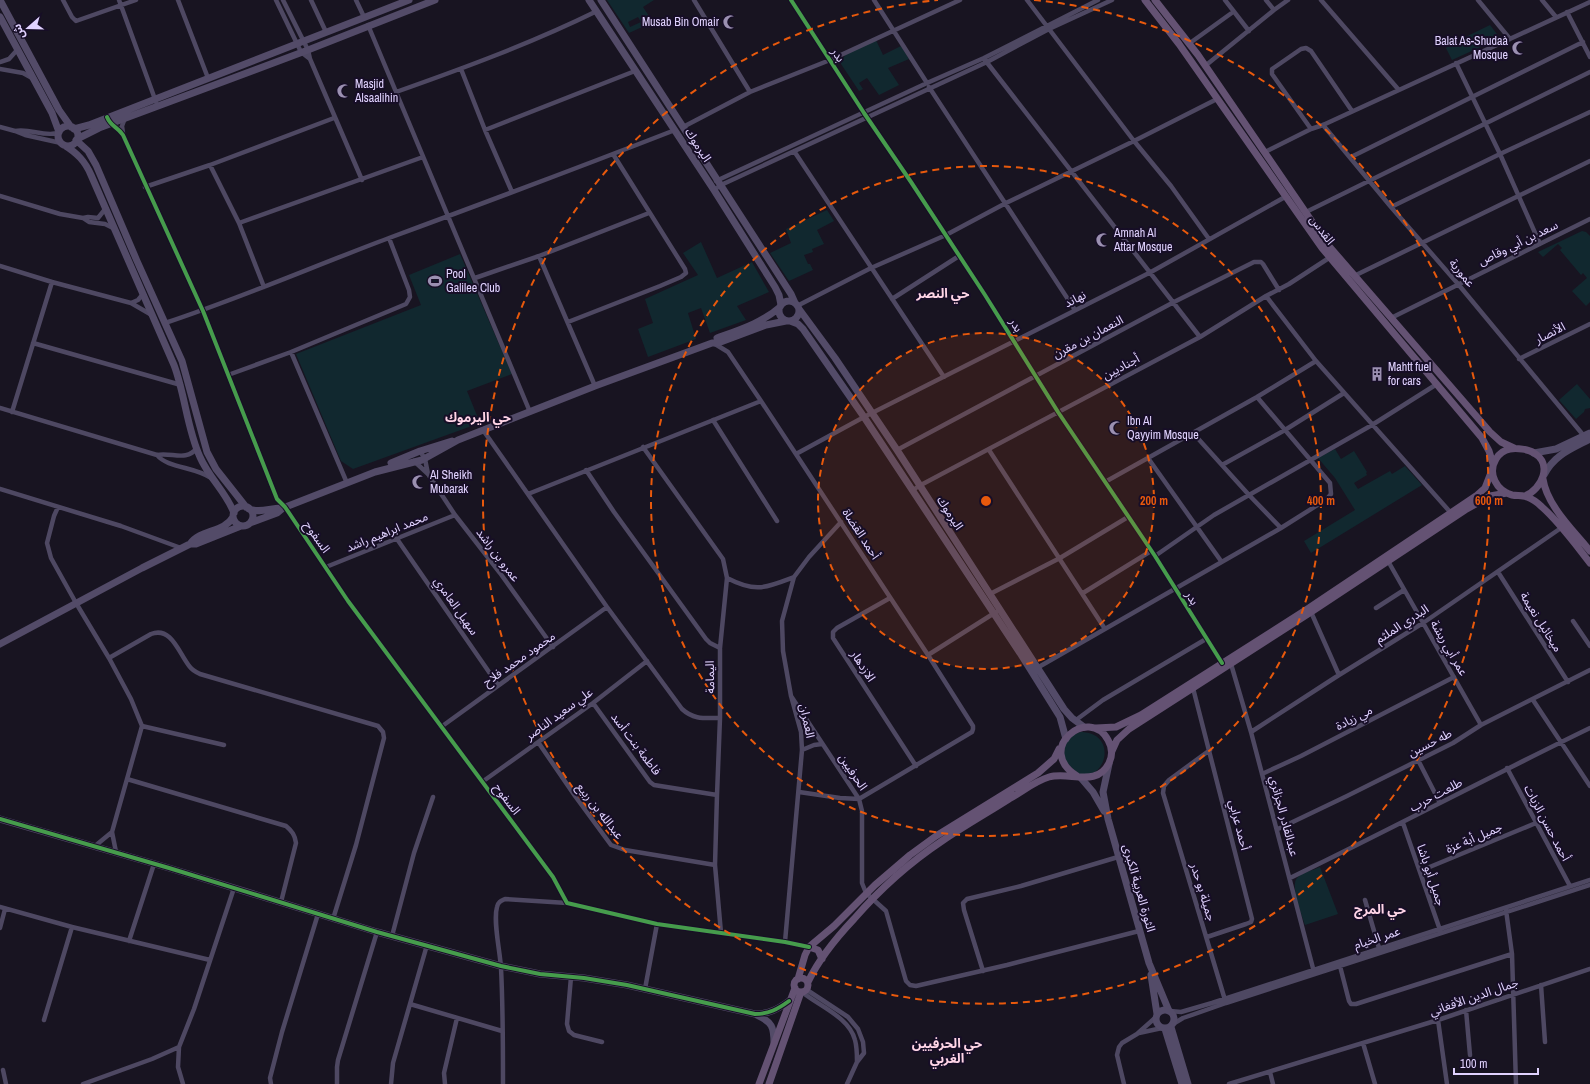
<svg xmlns="http://www.w3.org/2000/svg" width="1590" height="1084" viewBox="0 0 1590 1084" font-family="'Archivo Narrow','Noto Sans Arabic',sans-serif">
<style>
.green{fill:#11282f;fill-rule:evenodd}
.lines{fill:none;stroke-linecap:round;stroke-linejoin:round}
.street{stroke:#4e4862;stroke-width:4.5}
.secondary{stroke:#534b68;stroke-width:7}
.primary{stroke:#645273;stroke-width:7}
.cycleway-casing{stroke:#170e27;stroke-width:6}
.cycleway{stroke:#469c4c;stroke-width:4}
.ring{fill:none;stroke:#e8590c;stroke-width:2;stroke-dasharray:7 5}
.labels{text-anchor:middle;stroke-width:4;stroke-linejoin:round;paint-order:stroke}
.poi-label{font-size:12px;fill:#e1d3ff;stroke:#170e27;text-anchor:start}
.street-label{font-size:12px;fill:#e1d3ff;stroke:#170e27}
.neighbourhood-label{font-size:13px;font-weight:bold;fill:#ffd5e7;stroke:#170e27}
.centre{fill:#e8590c;stroke:#170e27;stroke-width:2}
.ring-label{font-size:12px;text-anchor:middle;font-weight:bold;fill:#e8590c;stroke:#170e27;stroke-width:4;stroke-linejoin:round;paint-order:stroke}
</style>
<rect width="100%" height="100%" fill="#181421"/>
<!-- green -->
<path class="green" d="M607,0H654L643,7L653,22L629,33ZM638,17L641,22L630,27L628,22Z
M1490,25L1500,38L1452,60L1446,48L1451,44Z
M876,40L883,55L901,46L909,59L888,68L899,85L879,95L867,78L859,83L863,89L859,91L841,64V61L847,53Z
M827,210L834,221L817,230L824,244L812,249L813,252L804,255L808,264H810L813,270L789,281L770,253L791,243L786,229Z
M1582,231L1586,232L1590,236V302L1586,306L1572,291L1587,278L1583,273L1581,275L1560,250L1562,248L1558,244L1543,257L1538,252Z
M701,242L717,278L752,262L769,292L737,306L746,320L710,333L701,308L688,313L696,339L648,357L638,329L653,323L645,299L698,275L683,253Z
M460,254L512,374L467,391L480,423L353,469L341,461L296,354L421,305L409,275Z
M1577,384L1590,399V408L1585,409L1584,412L1576,419L1559,400Z
M1335,449L1341,459L1354,451L1367,472L1366,473L1367,475L1354,483L1358,489L1390,471L1392,474L1405,466L1422,485L1311,553L1304,541L1355,510L1335,478L1318,458Z
M1080,732C1119,732 1106,782 1080,774C1075,772 1069,764 1064,760C1064,745 1065,738 1080,732Z
M1320,867L1338,914L1305,925C1302,915 1290,886 1297,878C1302,872 1314,870 1320,867Z"/>
<g class="lines">
<!-- street -->
<path class="street" d="M63,0L72,17L76,21L136,0
M119,0L156,102
M178,0L208,78
M276,0L301,52L310,59
M283,0L308,50L310,59L362,180
M311,0L326,32
M356,0L364,17
M694,0L750,92
M791,0L864,113L911,182L985,295L1058,412L1155,556L1222,663
M874,0L927,83
M1027,0L1134,141L1171,186L1209,239
M1225,0L1249,31
M1266,0L1274,10
M1321,0L1398,89
M1478,0L1510,39
M1542,0L1556,17
M1567,12L1590,57
M368,25L530,412
M1190,43L1233,12
M985,60L1200,337
M0,62L9,59L18,49
M1456,63L1500,154L1540,244
M1205,66L1274,10L1288,0
M0,69L23,73L32,78
M461,69L485,130L512,192
M929,87L1075,310
M396,92C464,68 532,43 597,11
M110,124L118,128L123,135L203,311L277,499L285,507L348,601L553,877L567,903L657,924L785,942L809,947
M1323,125L1391,207L1458,284L1584,436
M0,127L15,131L25,135L61,143
M683,127L750,92L830,60L960,0
M1311,129L1272,74V69L1275,67L1301,49L1306,48L1311,51L1352,111
M485,130L635,71
M15,131C30,128 43,137 58,133
M123,133L122,126L125,118
M794,151L944,377
M1265,152L1311,129L1323,125L1590,2
M1351,157L1583,42
M210,165L239,223L264,287
M716,181L927,83L984,58L1098,0
M145,187L210,165L334,118
M714,190L721,185L987,62L1049,29L1112,0
M0,196L60,214L83,218L89,222L105,224L113,228
M1391,207L1500,154L1590,112
M1306,212L1590,72
M83,218L88,217L98,218L106,208
M239,223L423,157
M539,256L595,386
M0,266L52,282L131,303L150,314
M1354,276L1590,161
M475,278L539,256L649,213
M1266,296L1316,361L1451,513
M892,299L959,256
M131,303L138,300L143,294
M797,306L871,268L946,235L1006,203L1134,141L1217,99
M1391,318L1590,219
M568,322L660,286L681,277L686,273L685,269L613,154
M165,323C241,298 314,266 389,238C484,203 580,167 675,130
M33,343L181,385
M715,344L728,352L761,401L928,655L973,726V729L972,732L859,799L840,798L799,792
M291,352L347,483
M1519,359L1590,324
M228,375L291,352L406,304L410,297L409,290L389,238
M0,408L157,455C172,452 186,462 197,448
M12,412L52,282
M713,420L777,521
M483,430L607,607L682,709C694,720 705,718 720,718
M1193,433L1249,495L1281,528
M643,447L723,559L727,578L720,648V718L717,795L715,865L721,933
M897,450L1174,302L1254,262H1261L1263,264L1279,290
M989,450L1105,629
M420,451L425,459L428,474
M796,454L864,417L1151,272L1285,197
M157,455C167,468 196,467 211,478
M1148,458L1221,561
M414,461L428,474L455,515L500,573L553,647
M1222,465L1285,430L1344,393
M586,470L614,512L706,639L710,643L720,648
M1105,482L1257,397L1316,361
M0,489L121,526L181,548
M913,490L919,486L1200,337L1266,296L1289,284L1332,256
M528,494L761,401
M58,507L54,516L47,543L51,558L76,603L109,658L131,699L142,726L112,832L116,852
M397,539L498,685
M1155,556L1214,515L1372,425L1437,384
M1388,561L1481,725
M326,567L455,515
M1498,572L1568,682
M727,578C756,593 765,588 794,577
M1083,593L1151,551
M990,594L1060,558L1128,517
M890,598L837,628L833,632V638L916,766
M1376,608L1404,590
M1311,612L1339,675
M1573,621L1590,646
M928,655L996,612
M109,658L151,634C172,626 179,654 190,667C192,670 196,672 200,674L378,726L383,732L384,738L356,845L333,919
M1231,664L1251,732L1314,972
M1037,668L1281,528L1327,499L1331,494L1330,483L1257,397
M1193,688L1252,919L1251,922L1246,924L1207,937
M791,696L859,799L862,811V883L866,893L886,911L906,981L910,985L916,986L1007,965L1139,931
M1533,700L1590,786
M593,703L650,782L654,785L717,795
M1076,720L1103,700L1206,639
M142,726L224,745
M441,727L607,607
M1251,732L1339,675L1423,623L1561,528
M538,742L575,796L611,845L625,850L715,865
M802,750L814,745L822,744
M1210,750L1169,780L1164,786L1163,793L1225,1000
M1418,760L1440,803
M1507,768L1570,886
M1262,774L1301,756L1454,677
M127,779L286,826C292,831 295,835 296,843L281,902
M482,782L593,703L647,661
M1403,823L1440,930
M1278,829L1347,796L1453,743L1481,725L1590,670
M95,846L112,832
M1420,871L1536,823
M1290,878C1391,829 1489,777 1590,728
M1365,900L1379,948
M0,907L72,927L210,960
M1506,910L1512,954L1516,1084
M0,928L5,909
M392,936L414,853L433,797
M129,941L154,864
M785,942L802,750L801,732L791,696L783,651L782,621L794,577L809,557L841,522
M1340,966L1349,1001L1351,1004H1356L1512,954
M983,971L964,910L963,903L967,899L1021,886L1118,857
M571,977L567,1024L569,1031L574,1035L602,1042
M1541,985L1545,1042
M645,989L657,924
M807,990L848,1017L858,1029L863,1042L864,1053L857,1062L847,1084
M802,992C819,1006 849,1017 855,1040C857,1047 857,1055 857,1062
M410,1004L502,1031
M1466,1010L1470,1055
M1170,1011L1181,1012L1212,1003L1590,880
M44,1020L72,927
M1438,1020L1447,1084
M1173,1024L1183,1018L1226,1003L1590,885
M1139,1033L1162,1028
M1363,1043L1375,1084
M3,1070L6,1084
M1270,1072L1273,1084
M83,1084L152,1059L179,1047
M183,1084L178,1067L179,1047L194,1009L234,888
M271,1084L270,1078L282,1032L318,914
M337,1084V1067L338,1060L377,932
M391,1084L393,1063L427,945
M445,1084L444,1073L457,1018
M503,1084C503,1045 503,1006 501,968C500,951 493,921 497,907C498,902 501,901 505,899L567,903
M1124,1084L1117,1055L1119,1047L1122,1043L1137,1034L1156,1017
M1229,1084L1438,1020L1590,969"/>
<!-- secondary -->
<path class="secondary" d="M0,0L59,110L71,127
M589,0L714,190L775,287L779,295L781,305
M601,0L791,294L795,303
M0,17L52,113L59,132
M58 136a10 10 0 1 1 20 0a10 10 0 1 1-20 0Z
M74,129L89,125L409,0
M77,139L99,128L308,50L435,0
M76,140L88,151L96,165L137,261L182,361L207,452L216,469L246,507
M64,145C77,153 85,161 91,175L174,365C185,394 187,429 200,457C209,478 226,492 234,513
M779 311a10 10 0 1 1 20 0a10 10 0 1 1-20 0Z
M799,309L835,358L897,450L1064,709L1072,718L1084,727
M790,321L798,324L803,329L864,417L1020,653L1060,717L1066,739
M717,338C739,330 762,323 780,307
M1534,453L1556,449L1590,433
M391,463L420,451L452,441
M1544,475C1554,455 1571,449 1590,439
M233 516a10 10 0 1 1 20 0a10 10 0 1 1-20 0Z
M249,509C261,514 271,507 283,508
M250,523L277,513L283,508L375,472L422,460L458,440L595,386L712,343H718L766,325L786,321
M190,544H196L241,526
M0,644L142,568L190,544C200,529 224,533 233,517
M1109,764L1103,792L1108,819L1149,963L1169,1011
M1081,778L1093,792L1104,811
M0,819L169,868L377,932L501,966L540,974L584,978L627,985L755,1014C769,1014 778,1009 789,1001
M1151,975L1157,1014
M1156 1019a9 9 0 1 1 18 0a9 9 0 1 1-18 0Z
M757,1015C772,1022 774,1027 774,1043
M1171,1027L1188,1084
M1165,1029L1182,1084"/>
<!-- primary -->
<path class="primary" d="M1145,0L1179,44L1322,248L1482,438L1489,451L1493,464
M1155,0L1198,55L1328,245L1490,432L1501,442L1514,448
M1543,479C1547,506 1574,531 1590,551
M1525,496C1542,489 1553,464 1534,453C1528,449 1517,448 1510,449C1504,450 1499,454 1496,459C1487,474 1497,491 1512,495C1517,496 1523,495 1527,497C1533,499 1538,503 1542,507C1560,523 1575,544 1590,563
M1096,728L1116,727L1141,715L1309,608L1476,496L1485,488L1492,470
M1112,751L1117,740L1129,729L1311,612L1465,510L1490,496L1507,493
M809,947L818,950L822,959
M794 985a7 7 0 1 1 14 0a7 7 0 1 1-14 0Z
M798,979L805,955L809,947L834,926L875,885L910,855L936,836L1038,773L1054,759L1059,749
M808,982C819,959 836,938 854,919C880,889 909,863 942,841C964,826 987,813 1009,799C1022,792 1035,781 1049,777C1069,771 1097,788 1109,763C1113,755 1112,747 1108,740C1089,705 1034,749 1077,776
M759,1084L795,988
M769,1084L801,992"/>
<defs>
<path id="cycleway" d="M791,0L864,113L911,182L985,295L1058,412L1155,556L1222,663
M107,117C111,127 117,126 123,135L203,311L277,499L285,507L348,601L553,877L567,903L657,924L785,942L809,947
M0,819L169,868L377,932L501,966L540,974L584,978L627,985L755,1014C769,1014 778,1009 789,1001"/>
</defs>
<!-- cycleway casing -->
<use href="#cycleway" class="cycleway-casing"/>
<!-- cycleway -->
<use href="#cycleway" class="cycleway"/>
</g>
<!-- distance rings -->
<circle cx="986" cy="501" r="168" fill="#e8590c" fill-opacity=".12"/>
<g class="ring">
<circle cx="986" cy="501" r="168"/>
<circle cx="986" cy="501" r="335"/>
<path d="M1034 0A503 503 0 1 1 938 0"/>
</g>
<!-- icons -->
<defs>
<symbol id="mosque-bare" viewBox="-9 -9 18 18"><path d="M3.5-4.9A6 6 0 1 0 3.5 4.9A5 5 0 1 1 3.5-4.9Z" fill="#9b90b1" stroke="#170e27" stroke-width="2.5" paint-order="stroke"/></symbol>
<symbol id="stadium-bare" viewBox="-9 -9 18 18"><path d="M0-5a6.5 5 0 1 0 0 10a6.5 5 0 1 0 0-10ZM-3.5-1.8h7v3.6h-7Z" fill="#9b90b1" stroke="#170e27" stroke-width="2.5" paint-order="stroke"/></symbol>
<symbol id="building-bare" viewBox="-9 -9 18 18"><path d="M-4-6H4V6H1V3H-1V6H-4ZM-2.5-4.3h1.7v1.8h-1.7ZM.8-4.3h1.7v1.8H.8ZM-2.5-1h1.7V.8h-1.7ZM.8-1h1.7V.8H.8Z" fill="#9b90b1" stroke="#170e27" stroke-width="2.5" paint-order="stroke"/></symbol>
</defs>
<g fill-rule="evenodd">
<use href="#mosque-bare" x="720" y="12" width="20" height="20"/>
<use href="#mosque-bare" x="1509" y="38" width="20" height="20"/>
<use href="#mosque-bare" x="334" y="81" width="20" height="20"/>
<use href="#mosque-bare" x="1093" y="230" width="20" height="20"/>
<use href="#stadium-bare" x="425" y="271" width="20" height="20"/>
<use href="#building-bare" x="1367" y="364" width="20" height="20"/>
<use href="#mosque-bare" x="1106" y="418" width="20" height="20"/>
<use href="#mosque-bare" x="409" y="472" width="20" height="20"/>
</g>
<g class="labels">
<!-- poi labels -->
<g class="poi-label">
<text x="719" y="26" text-anchor="end">Musab Bin Omair</text>
<text x="1508" y="45" text-anchor="end">Balat As-Shudaà<tspan x="1508" dy="14">Mosque</tspan></text>
<text x="355" y="88">Masjid<tspan x="355" dy="14">Alsaalihin</tspan></text>
<text x="1114" y="237">Amnah Al<tspan x="1114" dy="14">Attar Mosque</tspan></text>
<text x="446" y="278">Pool<tspan x="446" dy="14">Galilee Club</tspan></text>
<text x="1388" y="371">Mahtt fuel<tspan x="1388" dy="14">for cars</tspan></text>
<text x="1127" y="425">Ibn Al<tspan x="1127" dy="14">Qayyim Mosque</tspan></text>
<text x="430" y="479">Al Sheikh<tspan x="430" dy="14">Mubarak</tspan></text>
</g>
<!-- street labels -->
<g class="street-label">
<text transform="translate(838 55) rotate(57)" y="4">بدر</text>
<text transform="translate(698 145) rotate(57)" y="4">اليرموك</text>
<text transform="translate(1322 230) rotate(53)" y="4">القدس</text>
<text transform="translate(1518 243) rotate(-26)" y="4">سعد بن أبي وقاص</text>
<text transform="translate(1462 273) rotate(50)" y="4">عمورية</text>
<text transform="translate(1075 299) rotate(-27)" y="4">نهاند</text>
<text transform="translate(1016 325) rotate(58)" y="4">بدر</text>
<text transform="translate(1550 333) rotate(-27)" y="4">الأنصار</text>
<text transform="translate(1088 337) rotate(-28)" y="4">النعمان بن مقرن</text>
<text transform="translate(1121 367) rotate(-28)" y="4">أجناديين</text>
<text transform="translate(950 513) rotate(57)" y="4">اليرموك</text>
<text transform="translate(387 532) rotate(-22)" y="4">محمد ابراهيم راشد</text>
<text transform="translate(861 534) rotate(57)" y="4">أحمد القضاة</text>
<text transform="translate(317 537) rotate(55)" y="4">السفوح</text>
<text transform="translate(498 555) rotate(53)" y="4">عمرو بن راشد</text>
<text transform="translate(1192 598) rotate(58)" y="4">بدر</text>
<text transform="translate(456 606) rotate(55)" y="4">سهيل العامري</text>
<text transform="translate(1541 622) rotate(58)" y="4">ميخائيل نعيمة</text>
<text transform="translate(1402 624) rotate(-33)" y="4">البدري الملثم</text>
<text transform="translate(1449 648) rotate(60)" y="4">عمر أبي ريشة</text>
<text transform="translate(519 659) rotate(-35)" y="4">محمود محمد فلاح</text>
<text transform="translate(863 666) rotate(57)" y="4">الازدهار</text>
<text transform="translate(710 677) rotate(-91)" y="4">اليمامة</text>
<text transform="translate(559 714) rotate(-36)" y="4">علي سعيد الناصر</text>
<text transform="translate(1354 718) rotate(-27)" y="4">مي زيادة</text>
<text transform="translate(807 721) rotate(78)" y="4">العمران</text>
<text transform="translate(1430 743) rotate(-27)" y="4">طه حسين</text>
<text transform="translate(636 744) rotate(53)" y="4">فاطمة بنت أسد</text>
<text transform="translate(853 772) rotate(56)" y="4">الحرفيين</text>
<text transform="translate(1436 795) rotate(-28)" y="4">طلعت حرب</text>
<text transform="translate(507 799) rotate(53)" y="4">السفوح</text>
<text transform="translate(600 811) rotate(52)" y="4">عبدالله بن ربيع</text>
<text transform="translate(1284 816) rotate(75)" y="4">عبدالقادر الجزائري</text>
<text transform="translate(1547 823) rotate(62)" y="4">أحمد حسن الزيات</text>
<text transform="translate(1239 825) rotate(76)" y="4">أحمد عرابي</text>
<text transform="translate(1474 838) rotate(-23)" y="4">جميل أبة عزة</text>
<text transform="translate(1431 875) rotate(71)" y="4">جميل أبو باشا</text>
<text transform="translate(1139 888) rotate(74)" y="4">الثورة العربية الكبرى</text>
<text transform="translate(1203 892) rotate(73)" y="4">جميلة بو حدر</text>
<text transform="translate(1377 938) rotate(-18)" y="4">عمر الخيام</text>
<text transform="translate(1474 997) rotate(-19)" y="4">جمال الدين الأفغاني</text>
</g>
<!-- neighbourhood labels -->
<g class="neighbourhood-label">
<text x="943" y="298">حي النصر</text>
<text x="478" y="422">حي اليرموك</text>
<text x="1380" y="914">حي المرج</text>
<text x="947" y="1048">حي الحرفيين<tspan x="947" dy="15">الغربي</tspan></text>
</g>
</g>
<circle cx="986" cy="501" r="6" class="centre"/>
<g class="ring-label">
<text x="1154" y="505">200 m</text>
<text x="1321" y="505">400 m</text>
<text x="1489" y="505">600 m</text>
</g>
<!-- north arrow -->
<g transform="translate(28 28) rotate(250)" stroke="#170e27" stroke-width="3" paint-order="stroke">
<path d="M0-3L7 15L0 10L-7 15Z" fill="#e1d3ff"/>
<text y="-6" font-size="11" font-weight="bold" text-anchor="middle" fill="#e1d3ff">ش</text>
</g>
<!-- scale -->
<path d="M1454 1068v6h84v-6" fill="none" stroke="#e1d3ff" stroke-width="2"/>
<text x="1460" y="1068" font-size="12" fill="#e1d3ff" stroke="#170e27" stroke-width="3" paint-order="stroke">100 m</text>
</svg>
